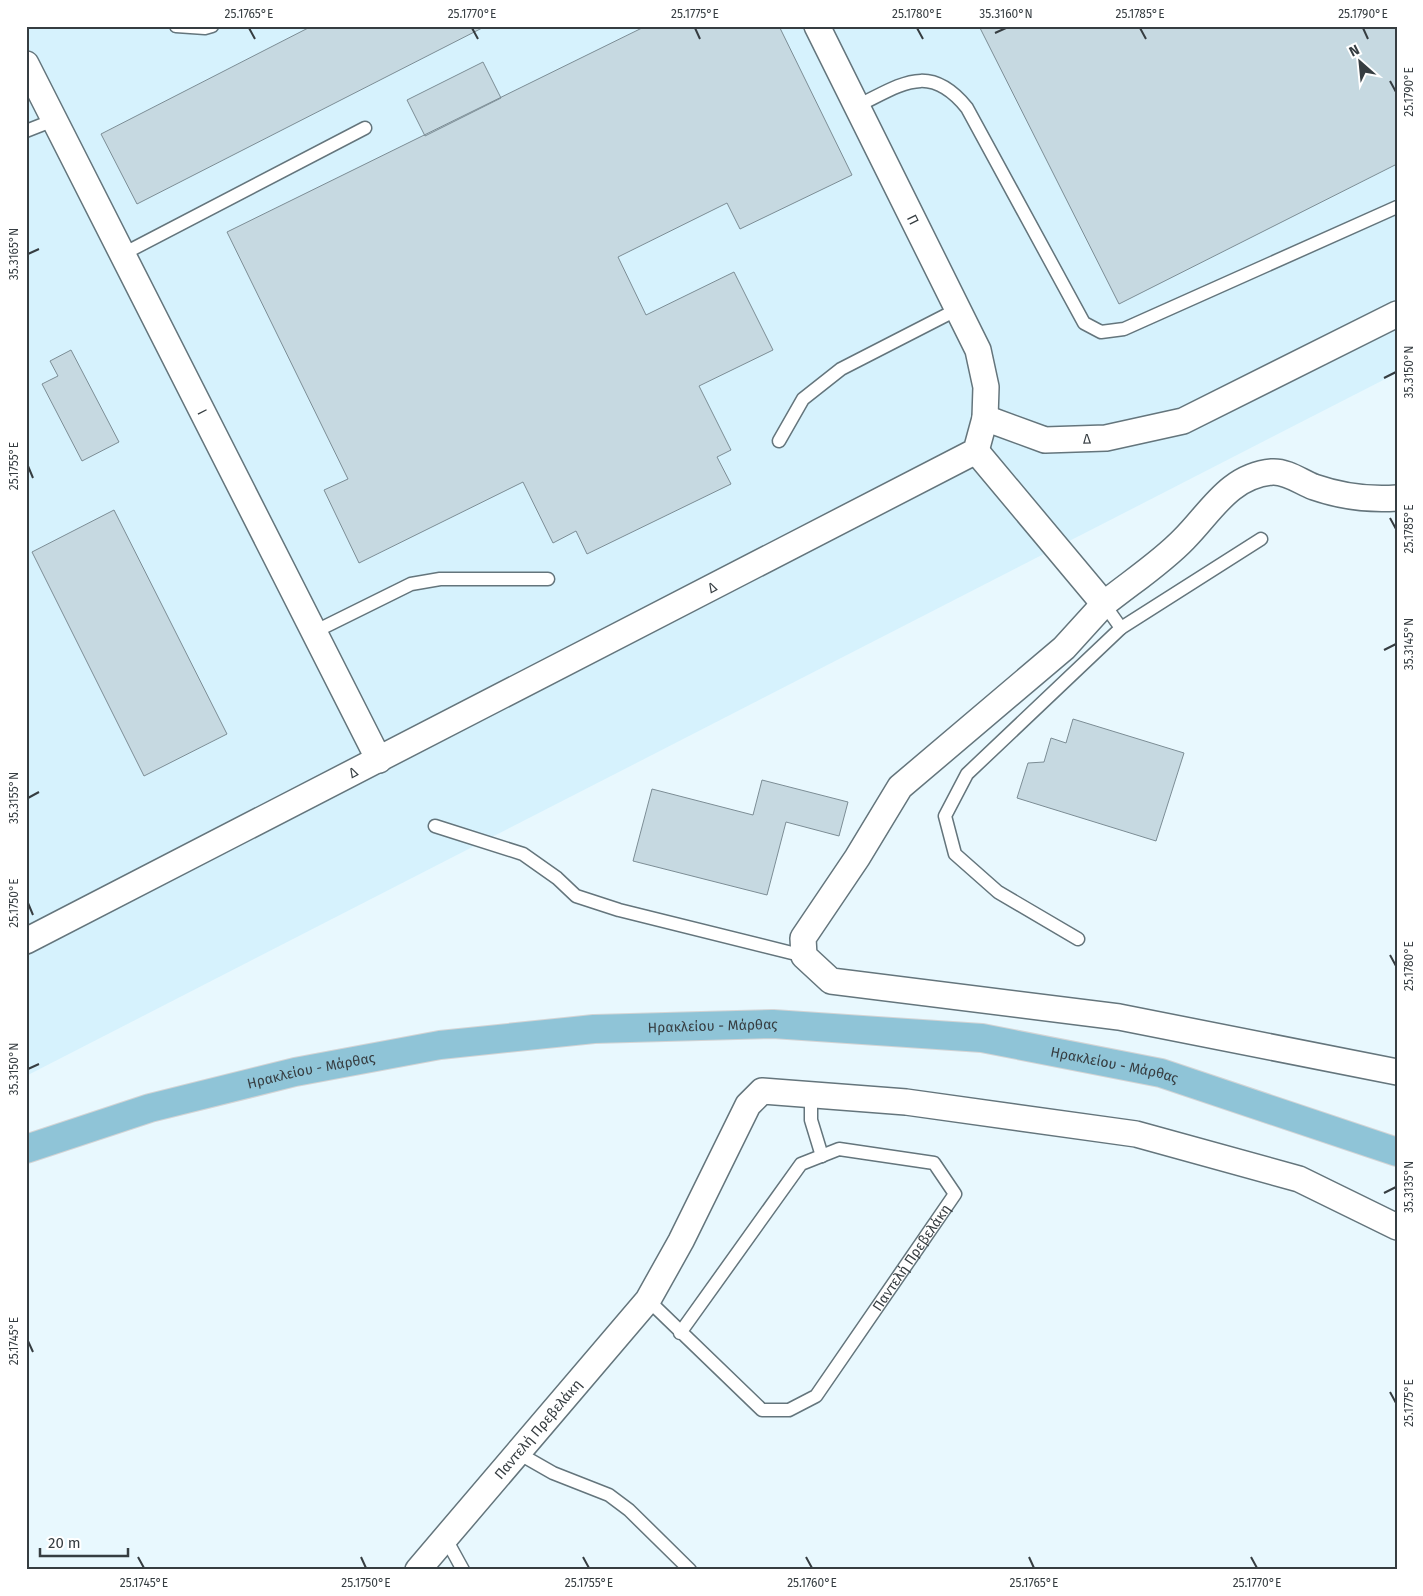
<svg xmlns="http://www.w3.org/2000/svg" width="1423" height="1596" viewBox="0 0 1423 1596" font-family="'Fira Sans',sans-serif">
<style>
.built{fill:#d6f2fd}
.building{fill:#c6d9e1;stroke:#7c8d95}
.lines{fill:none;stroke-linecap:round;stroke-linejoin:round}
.service-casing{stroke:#64757c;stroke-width:15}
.minor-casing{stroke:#64757c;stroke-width:28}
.primary-casing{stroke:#d3d4d5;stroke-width:30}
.service{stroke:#fff;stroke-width:12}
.minor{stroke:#fff;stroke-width:25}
.primary{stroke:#8fc4d7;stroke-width:28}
.ticks{fill:none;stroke:#363d41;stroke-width:2}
.labels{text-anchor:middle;stroke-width:4;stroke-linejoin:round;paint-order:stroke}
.street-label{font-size:14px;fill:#363d41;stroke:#fff}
.neatline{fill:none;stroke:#363d41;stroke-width:2}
.ticks-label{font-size:12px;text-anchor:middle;fill:#363d41}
</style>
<rect width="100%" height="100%" fill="#e8f8fe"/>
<!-- built -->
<path class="built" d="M26,26H1397V373L26,1076Z"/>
<!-- building -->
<path class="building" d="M312,26H486L137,204L101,134Z
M646,26H779L852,175L740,229L727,203L618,257L646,315L734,272L773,350L699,386L731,450L717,457L731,484L587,554L576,531L553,543L523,482L359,563L324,490L348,479L227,232Z
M979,26H1397V164L1119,304Z
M483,62L501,98L425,136L407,100Z
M71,350L119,442L82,461L42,384L58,376L50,361Z
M114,510L227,734L144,776L32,552Z
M1073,719L1184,753L1156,841L1017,798L1028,763L1044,762L1051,738L1066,743Z
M762,780L848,802L839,836L786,822L767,895L633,861L652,789L753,815Z"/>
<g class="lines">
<defs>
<g id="service">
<path d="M176,26L205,28L212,26"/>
<path d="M857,106C901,85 929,61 967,108L1084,323L1101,332L1124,329L1397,207"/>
<path d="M26,131L54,120"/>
<path d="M123,254L365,128"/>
<path d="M779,441L803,399L841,369L958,309"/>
<path d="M1104,604L1121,628"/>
<path d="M314,632L411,584L440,579H548"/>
<path d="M435,826L523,854L557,878L576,896L619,910L804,956"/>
<path d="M1078,939L998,892L955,854L945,816L967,774L1121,628L1261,539"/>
<path d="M811,1094V1120L822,1156"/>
<path id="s1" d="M648,1300L762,1410H789L816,1396L955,1194L934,1163L839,1149L801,1164L680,1333"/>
<path d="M518,1453L553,1473L609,1495L629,1510L690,1570"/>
<path d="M446,1539L463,1570"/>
</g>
<g id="minor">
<path id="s2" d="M817,26L978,350L986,387L985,418"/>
<path id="s3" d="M26,64L379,760"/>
<path d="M976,451L1104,604C1130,583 1161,563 1184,539C1211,512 1229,476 1272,472C1287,471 1301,482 1314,487C1340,496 1370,500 1397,498"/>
<path d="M1104,604L1064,648L900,787L857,858L803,938L804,956L831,981L1119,1017L1397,1072"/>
<path id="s4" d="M26,941L976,451L985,418L1045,440L1106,438L1183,421L1397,314"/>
<path id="s5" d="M418,1570L648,1300L681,1241L748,1105L762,1091L906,1102L1136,1134L1299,1179L1397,1227"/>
</g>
<g id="primary">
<path id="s6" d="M26,1149L150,1108L295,1072L440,1045L594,1029L773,1024L982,1038L1161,1073L1397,1152"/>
</g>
</defs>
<!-- service casing -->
<use href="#service" class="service-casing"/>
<!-- minor casing -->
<use href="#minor" class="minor-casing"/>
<!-- primary casing -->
<use href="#primary" class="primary-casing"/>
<!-- service -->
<use href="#service" class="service"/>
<!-- minor -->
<use href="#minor" class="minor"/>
<!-- primary -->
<use href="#primary" class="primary"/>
</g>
<!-- ticks -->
<path class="ticks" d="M249,28L255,39M472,28L478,39M695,28L700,39M917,28L923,39M1140,28L1146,39M1363,28L1368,39M995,33L1006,28M1390,81L1396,92M28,254L39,249M1384,378L1396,372M28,466L33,478M1390,518L1396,529M1384,650L1396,644M28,798L39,792M28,903L33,915M1390,955L1396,966M28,1069L39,1064M1384,1193L1396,1187M28,1341L33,1352M1390,1392L1396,1403M138,1557L144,1568M361,1557L366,1568M583,1557L589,1568M806,1557L812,1568M1029,1557L1034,1568M1251,1557L1257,1568"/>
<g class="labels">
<!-- street labels -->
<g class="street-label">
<text dy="5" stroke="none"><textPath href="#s2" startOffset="216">Π</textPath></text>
<text dy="5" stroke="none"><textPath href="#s3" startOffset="390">Ι</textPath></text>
<text dy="5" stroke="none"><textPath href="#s4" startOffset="1209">Δ</textPath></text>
<text dy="5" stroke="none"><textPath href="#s4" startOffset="772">Δ</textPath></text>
<text dy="5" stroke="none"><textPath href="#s4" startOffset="368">Δ</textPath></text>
<text dy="5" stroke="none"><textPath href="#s6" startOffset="701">Ηρακλείου - Μάρθας</textPath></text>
<text dy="5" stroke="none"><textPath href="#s6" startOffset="1106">Ηρακλείου - Μάρθας</textPath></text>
<text dy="5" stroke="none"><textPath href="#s6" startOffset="296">Ηρακλείου - Μάρθας</textPath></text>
<text dy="5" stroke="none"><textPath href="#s1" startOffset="384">Παντελή Πρεβελάκη</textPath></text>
<text dy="5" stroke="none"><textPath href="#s5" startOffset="185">Παντελή Πρεβελάκη</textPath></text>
</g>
</g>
<!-- border -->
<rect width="1423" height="1596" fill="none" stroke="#ffffff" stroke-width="55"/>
<!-- north arrow -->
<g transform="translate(1360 62) rotate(333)" stroke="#ffffff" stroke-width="4" paint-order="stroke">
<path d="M0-4L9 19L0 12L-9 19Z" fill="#363d41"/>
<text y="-8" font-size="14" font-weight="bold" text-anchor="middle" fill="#363d41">N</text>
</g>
<!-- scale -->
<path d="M40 1548v8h88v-8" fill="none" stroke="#363d41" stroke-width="2.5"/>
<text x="48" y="1548" font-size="15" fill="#363d41" stroke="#ffffff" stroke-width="4" paint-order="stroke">20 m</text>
<rect x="28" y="28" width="1368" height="1540" class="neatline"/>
<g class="ticks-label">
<text x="249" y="18">25.1765°E</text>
<text x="472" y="18">25.1770°E</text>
<text x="695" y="18">25.1775°E</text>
<text x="917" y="18">25.1780°E</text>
<text x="1006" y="18">35.3160°N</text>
<text x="1140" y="18">25.1785°E</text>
<text x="1363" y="18">25.1790°E</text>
<text transform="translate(1409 92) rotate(-90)" y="4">25.1790°E</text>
<text transform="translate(14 254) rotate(-90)" y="4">35.3165°N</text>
<text transform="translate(1409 372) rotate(-90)" y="4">35.3150°N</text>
<text transform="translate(14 466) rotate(-90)" y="4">25.1755°E</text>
<text transform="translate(1409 529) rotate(-90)" y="4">25.1785°E</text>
<text transform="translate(1409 644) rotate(-90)" y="4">35.3145°N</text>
<text transform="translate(14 798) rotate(-90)" y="4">35.3155°N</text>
<text transform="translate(14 903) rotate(-90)" y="4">25.1750°E</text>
<text transform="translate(1409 966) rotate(-90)" y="4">25.1780°E</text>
<text transform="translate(14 1069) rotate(-90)" y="4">35.3150°N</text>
<text transform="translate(1409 1187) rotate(-90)" y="4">35.3135°N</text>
<text transform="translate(14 1341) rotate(-90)" y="4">25.1745°E</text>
<text transform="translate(1409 1403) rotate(-90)" y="4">25.1775°E</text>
<text x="144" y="1587">25.1745°E</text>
<text x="366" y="1587">25.1750°E</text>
<text x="589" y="1587">25.1755°E</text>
<text x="812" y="1587">25.1760°E</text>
<text x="1034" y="1587">25.1765°E</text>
<text x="1257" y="1587">25.1770°E</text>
</g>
</svg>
